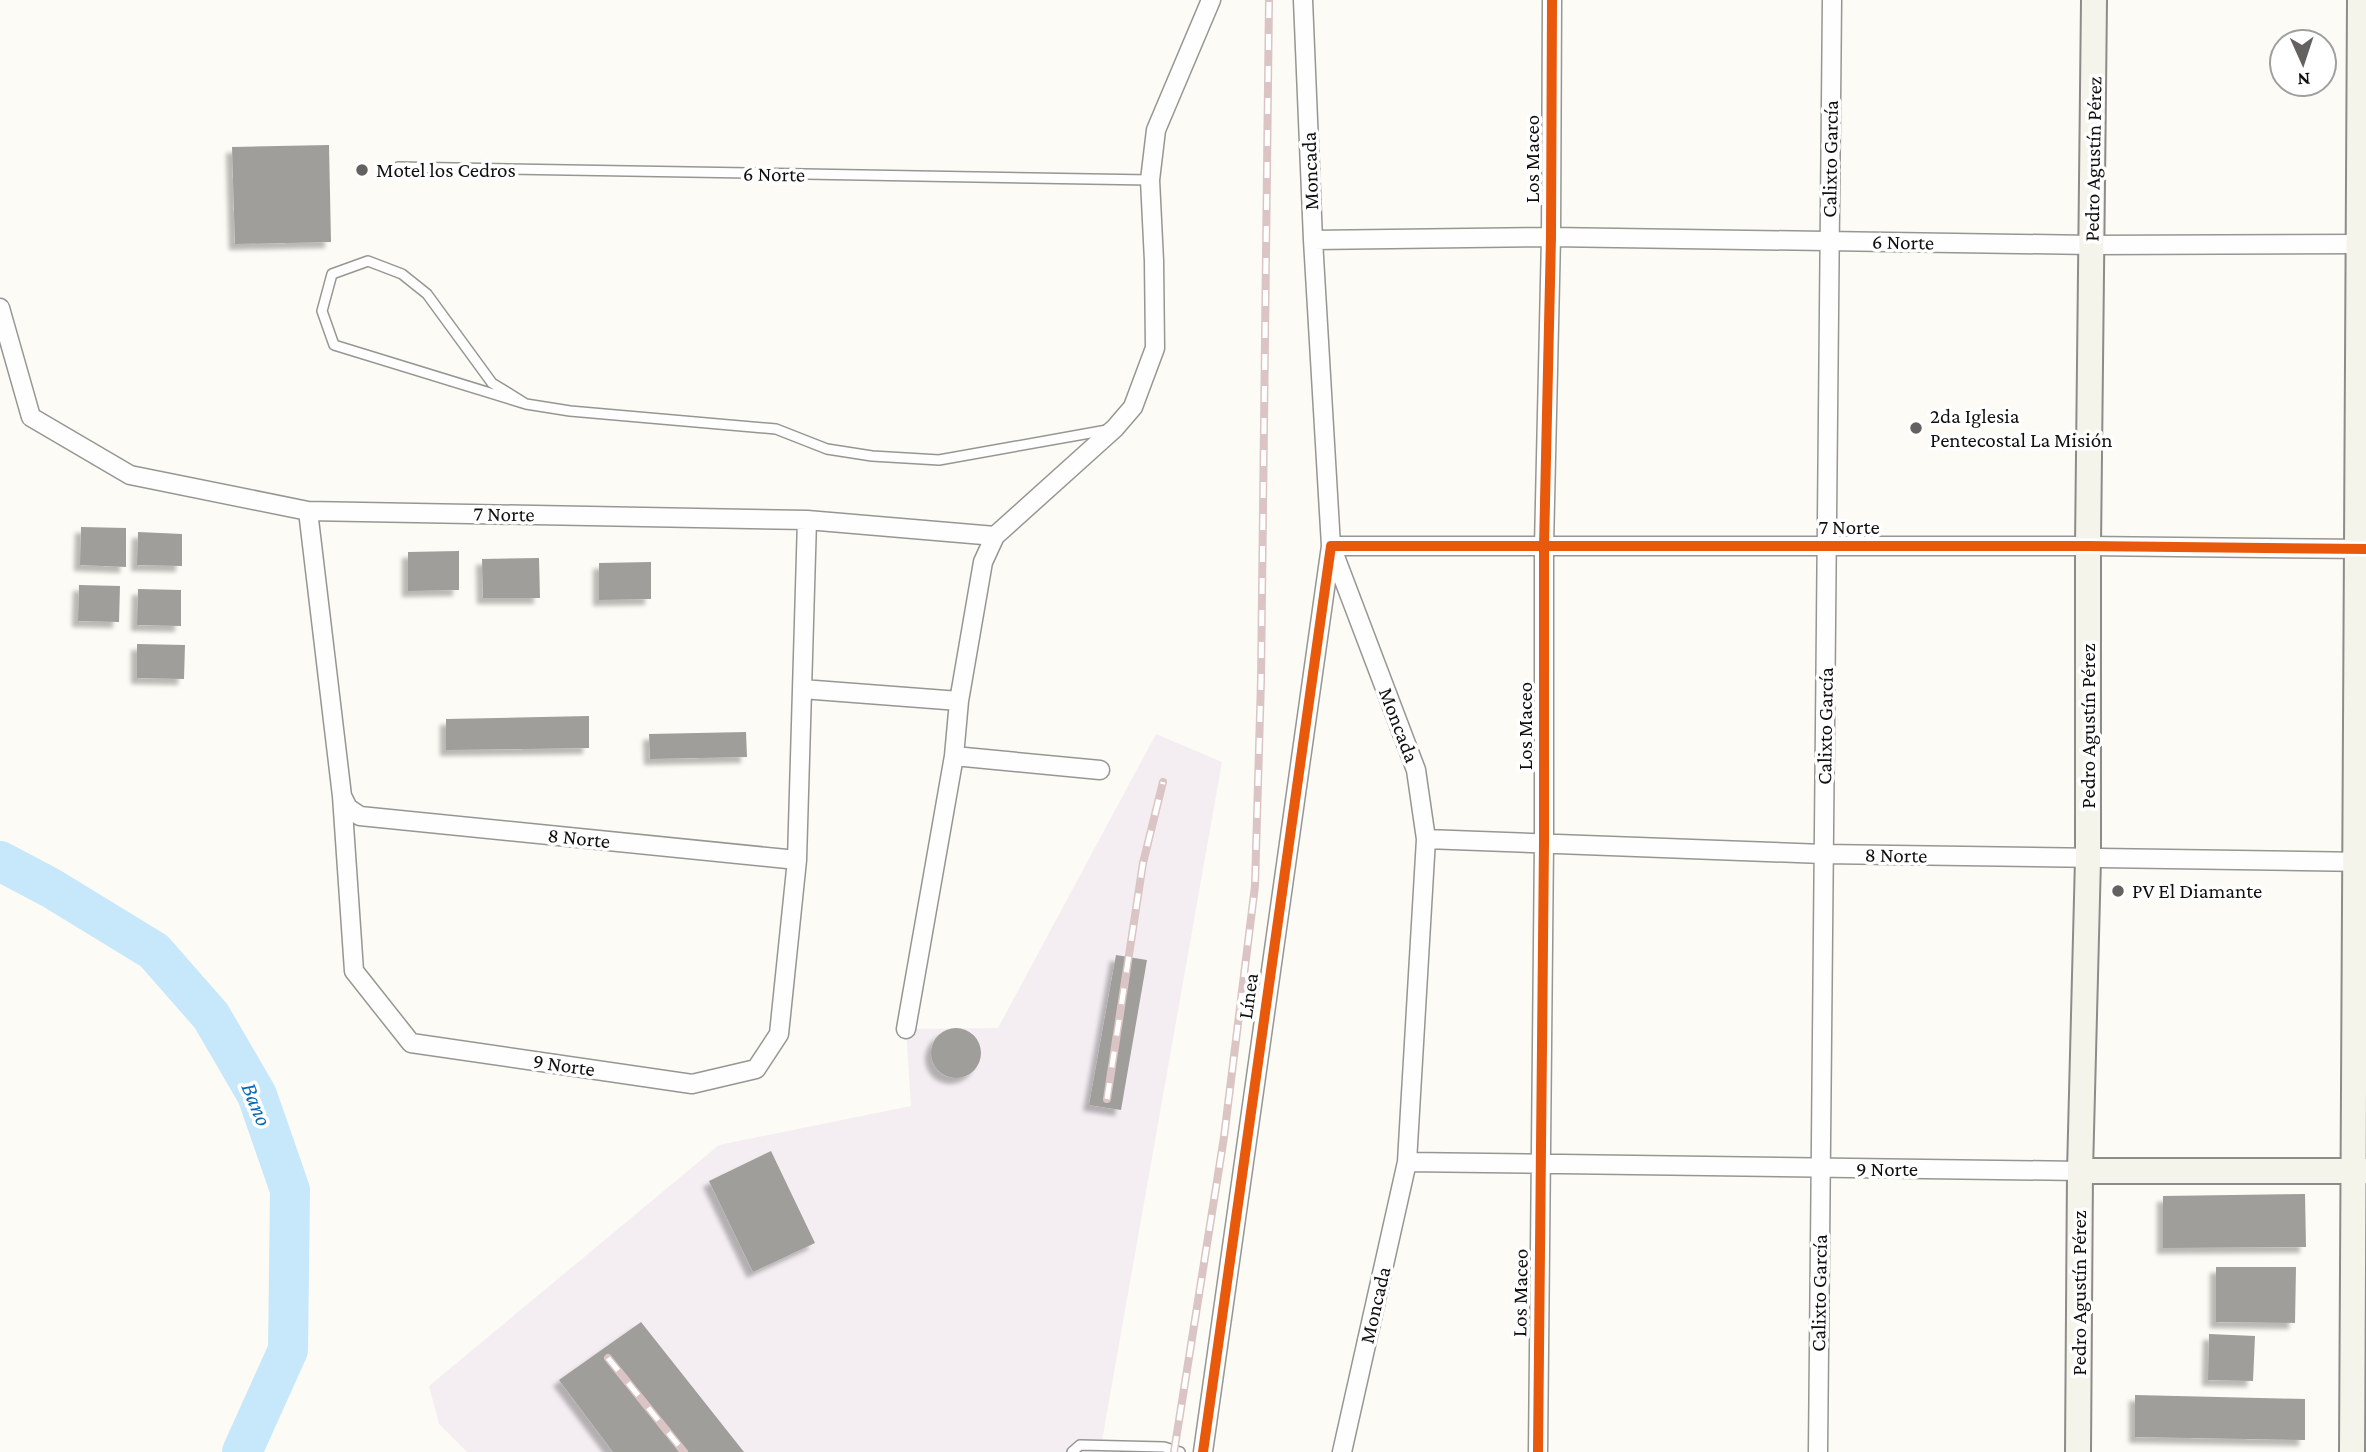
<svg xmlns="http://www.w3.org/2000/svg" width="2366" height="1452" viewBox="0 0 2366 1452" font-family="'Crimson Pro',serif">
<style>
.industrial{fill:#f4eef2}
.lines{fill:none;stroke-linecap:round;stroke-linejoin:round}
.river{stroke:#c7e8fb;stroke-width:40}
.building{fill:#a09e9a;filter:url(#shadow)}
.lane-casing{stroke:#969693;stroke-width:12}
.street-casing{stroke:#969693;stroke-width:21}
.secondary-casing{stroke:#8d8c8a;stroke-width:28}
.lane{stroke:#fffefe;stroke-width:9}
.street{stroke:#fffefe;stroke-width:18}
.secondary{stroke:#f5f4eb;stroke-width:24}
.rail-casing{stroke:#dbc4c4;stroke-width:8}
.rail{stroke:#fff;stroke-width:5;stroke-dasharray:16;stroke-linecap:butt}
.cycleway-casing{stroke:#fff;stroke-width:15}
.cycleway{stroke:#e8590c;stroke-width:10}
.poi-dot{fill:#636260;stroke:#fff;stroke-width:2.5}
.labels{text-anchor:middle;stroke-width:7;stroke-linejoin:round;paint-order:stroke}
.street-label{font-size:21px;fill:#101010;stroke:#fff}
.poi-label{font-size:21px;fill:#101010;stroke:#fff;text-anchor:start}
.water-label{font-size:23px;font-style:italic;fill:#0968b2;stroke:#fff}
</style>
<defs>
<filter id="shadow"><feDropShadow dx="-6" dy="6" stdDeviation="2" flood-color="#0004"/></filter>
</defs>
<rect width="100%" height="100%" fill="#fcfbf5"/>
<!-- industrial -->
<path class="industrial" d="M1156,734L1222,762L1100,1452H467L439,1424L429,1386L719,1145L911,1106L906,1029L998,1028Z"/>
<g class="lines">
<!-- river -->
<path class="river" d="M0,861L51,888L154,951L211,1016L257,1095L290,1190L288,1350L242,1452"/>
</g>
<!-- building -->
<path class="building" d="M329,145L331,242L235,244L232,147Z
M81,527L126,528V567L80,565Z
M138,532L182,534V566L137,565Z
M459,551V590L408,591V552Z
M539,558L540,598H483L482,559Z
M651,562V599L599,600V563Z
M79,585L120,586L119,622L78,621Z
M138,589L181,590V626L137,625Z
M137,644L185,645L184,679L137,678Z
M589,716V748L446,750V719Z
M746,732L747,757L650,759L649,734Z
M1116,955L1147,960L1121,1110L1089,1105Z
M931 1053a25 25 0 1 1 50 0a25 25 0 1 1-50 0Z
M771,1151L815,1243L753,1272L709,1181Z
M2305,1194L2306,1247L2163,1248V1196Z
M2216,1267H2296L2295,1323L2216,1322Z
M641,1322L744,1452H613L559,1380Z
M2209,1334L2255,1336L2253,1381L2208,1380Z
M2135,1395L2305,1399V1440L2135,1437Z"/>
<g class="lines">
<defs>
<path id="lane" d="M398,167L1150,180
M526,404L334,345L322,311L332,274L368,261L402,274L427,294L492,383L526,404L570,411L776,429L827,449L872,456L939,460L1107,430
M1072,1452L1080,1445L1164,1447L1180,1452"/>
<path id="street" d="M1303,0L1313,240L1331,546L1416,770L1426,839L1407,1162L1342,1452
M1313,240L1551,237L2092,245L2366,244
M0,308L31,417L130,475L308,511L807,520L995,536
M308,511L342,796L348,808L360,816L797,860
M802,689L959,701
M954,756L1100,770
M342,796L354,971L411,1043L692,1084L756,1069L779,1034L797,860L807,520
M1426,839L1823,854L2366,862
M906,1029L954,756L959,701L983,562L995,536L1115,428L1133,407L1155,348L1154,261L1150,180L1156,130L1211,0
M1407,1162L2080,1171
M1203,1452L1331,546H2088L2366,549
M1538,1452L1544,842V546L1551,237L1552,0
M1818,1452L1832,0"/>
<path id="secondary" d="M2080,1171H2366
M2078,1452L2080,1171L2088,859V546L2094,0
M2352,1452L2360,0"/>
</defs>
<!-- lane casing -->
<use href="#lane" class="lane-casing"/>
<!-- street casing -->
<use href="#street" class="street-casing"/>
<!-- secondary casing -->
<use href="#secondary" class="secondary-casing"/>
<!-- lane -->
<use href="#lane" class="lane"/>
<!-- street -->
<use href="#street" class="street"/>
<!-- secondary -->
<use href="#secondary" class="secondary"/>
<defs>
<path id="rail" d="M1107,1099L1143,863L1163,782
M608,1358L684,1452
M1174,1452L1224,1137L1255,886L1261,680L1269,0"/>
</defs>
<!-- rail casing -->
<use href="#rail" class="rail-casing"/>
<!-- rail -->
<use href="#rail" class="rail"/>
<defs>
<path id="cycleway" d="M1203,1452L1331,546H2088L2366,549
M1538,1452L1544,842V546L1551,237L1552,0"/>
</defs>
<!-- cycleway casing -->
<use href="#cycleway" class="cycleway-casing"/>
<!-- cycleway -->
<use href="#cycleway" class="cycleway"/>
</g>
<!-- markers -->
<g class="poi-dot">
<circle cx="362" cy="170" r="7"/>
<circle cx="1916" cy="428" r="7"/>
<circle cx="2118" cy="891" r="7"/>
</g>
<g class="labels">
<!-- street labels -->
<g class="street-label">
<text transform="translate(1532 159) rotate(-90)" y="7">Los Maceo</text>
<text transform="translate(1830 159) rotate(-89)" y="7">Calixto García</text>
<text transform="translate(2093 159) rotate(-89)" y="7">Pedro Agustín Pérez</text>
<text transform="translate(1310 171) rotate(-92)" y="7">Moncada</text>
<text transform="translate(774 174) rotate(1)" y="7">6 Norte</text>
<text transform="translate(1903 242) rotate(1)" y="7">6 Norte</text>
<text transform="translate(504 514) rotate(1)" y="7">7 Norte</text>
<text x="1849" y="534">7 Norte</text>
<text transform="translate(1399 725) rotate(69)" y="7">Moncada</text>
<text transform="translate(1525 726) rotate(-90)" y="7">Los Maceo</text>
<text transform="translate(1825 726) rotate(-89)" y="7">Calixto García</text>
<text transform="translate(2088 726) rotate(-90)" y="7">Pedro Agustín Pérez</text>
<text transform="translate(579 838) rotate(6)" y="7">8 Norte</text>
<text transform="translate(1896 855) rotate(1)" y="7">8 Norte</text>
<text transform="translate(1248 996) rotate(-82)" y="7">Línea</text>
<text transform="translate(564 1065) rotate(8)" y="7">9 Norte</text>
<text x="1887" y="1176">9 Norte</text>
<text transform="translate(1520 1293) rotate(-89)" y="7">Los Maceo</text>
<text transform="translate(1819 1293) rotate(-89)" y="7">Calixto García</text>
<text transform="translate(2079 1293) rotate(-90)" y="7">Pedro Agustín Pérez</text>
<text transform="translate(1375 1305) rotate(-77)" y="7">Moncada</text>
</g>
<!-- poi labels -->
<g class="poi-label">
<text x="376" y="177">Motel los Cedros</text>
<text x="1930" y="423">2da Iglesia<tspan x="1930" dy="24">Pentecostal La Misión</tspan></text>
<text x="2132" y="898">PV El Diamante</text>
</g>
<!-- water labels -->
<g class="water-label">
<text transform="translate(257 1104) rotate(67)" y="8">Bano</text>
</g>
</g>
<!-- north arrow -->
<g transform="translate(2303 63) rotate(177)"><circle r="33" fill="#ffffff" stroke="#9f9f9f" stroke-width="2"/>
<path d="M0-5L12 26L0 18L-12 26Z" fill="#636260"/>
<text y="-10" font-size="19" font-weight="bold" text-anchor="middle" fill="#101010">N</text>
</g>
</svg>
